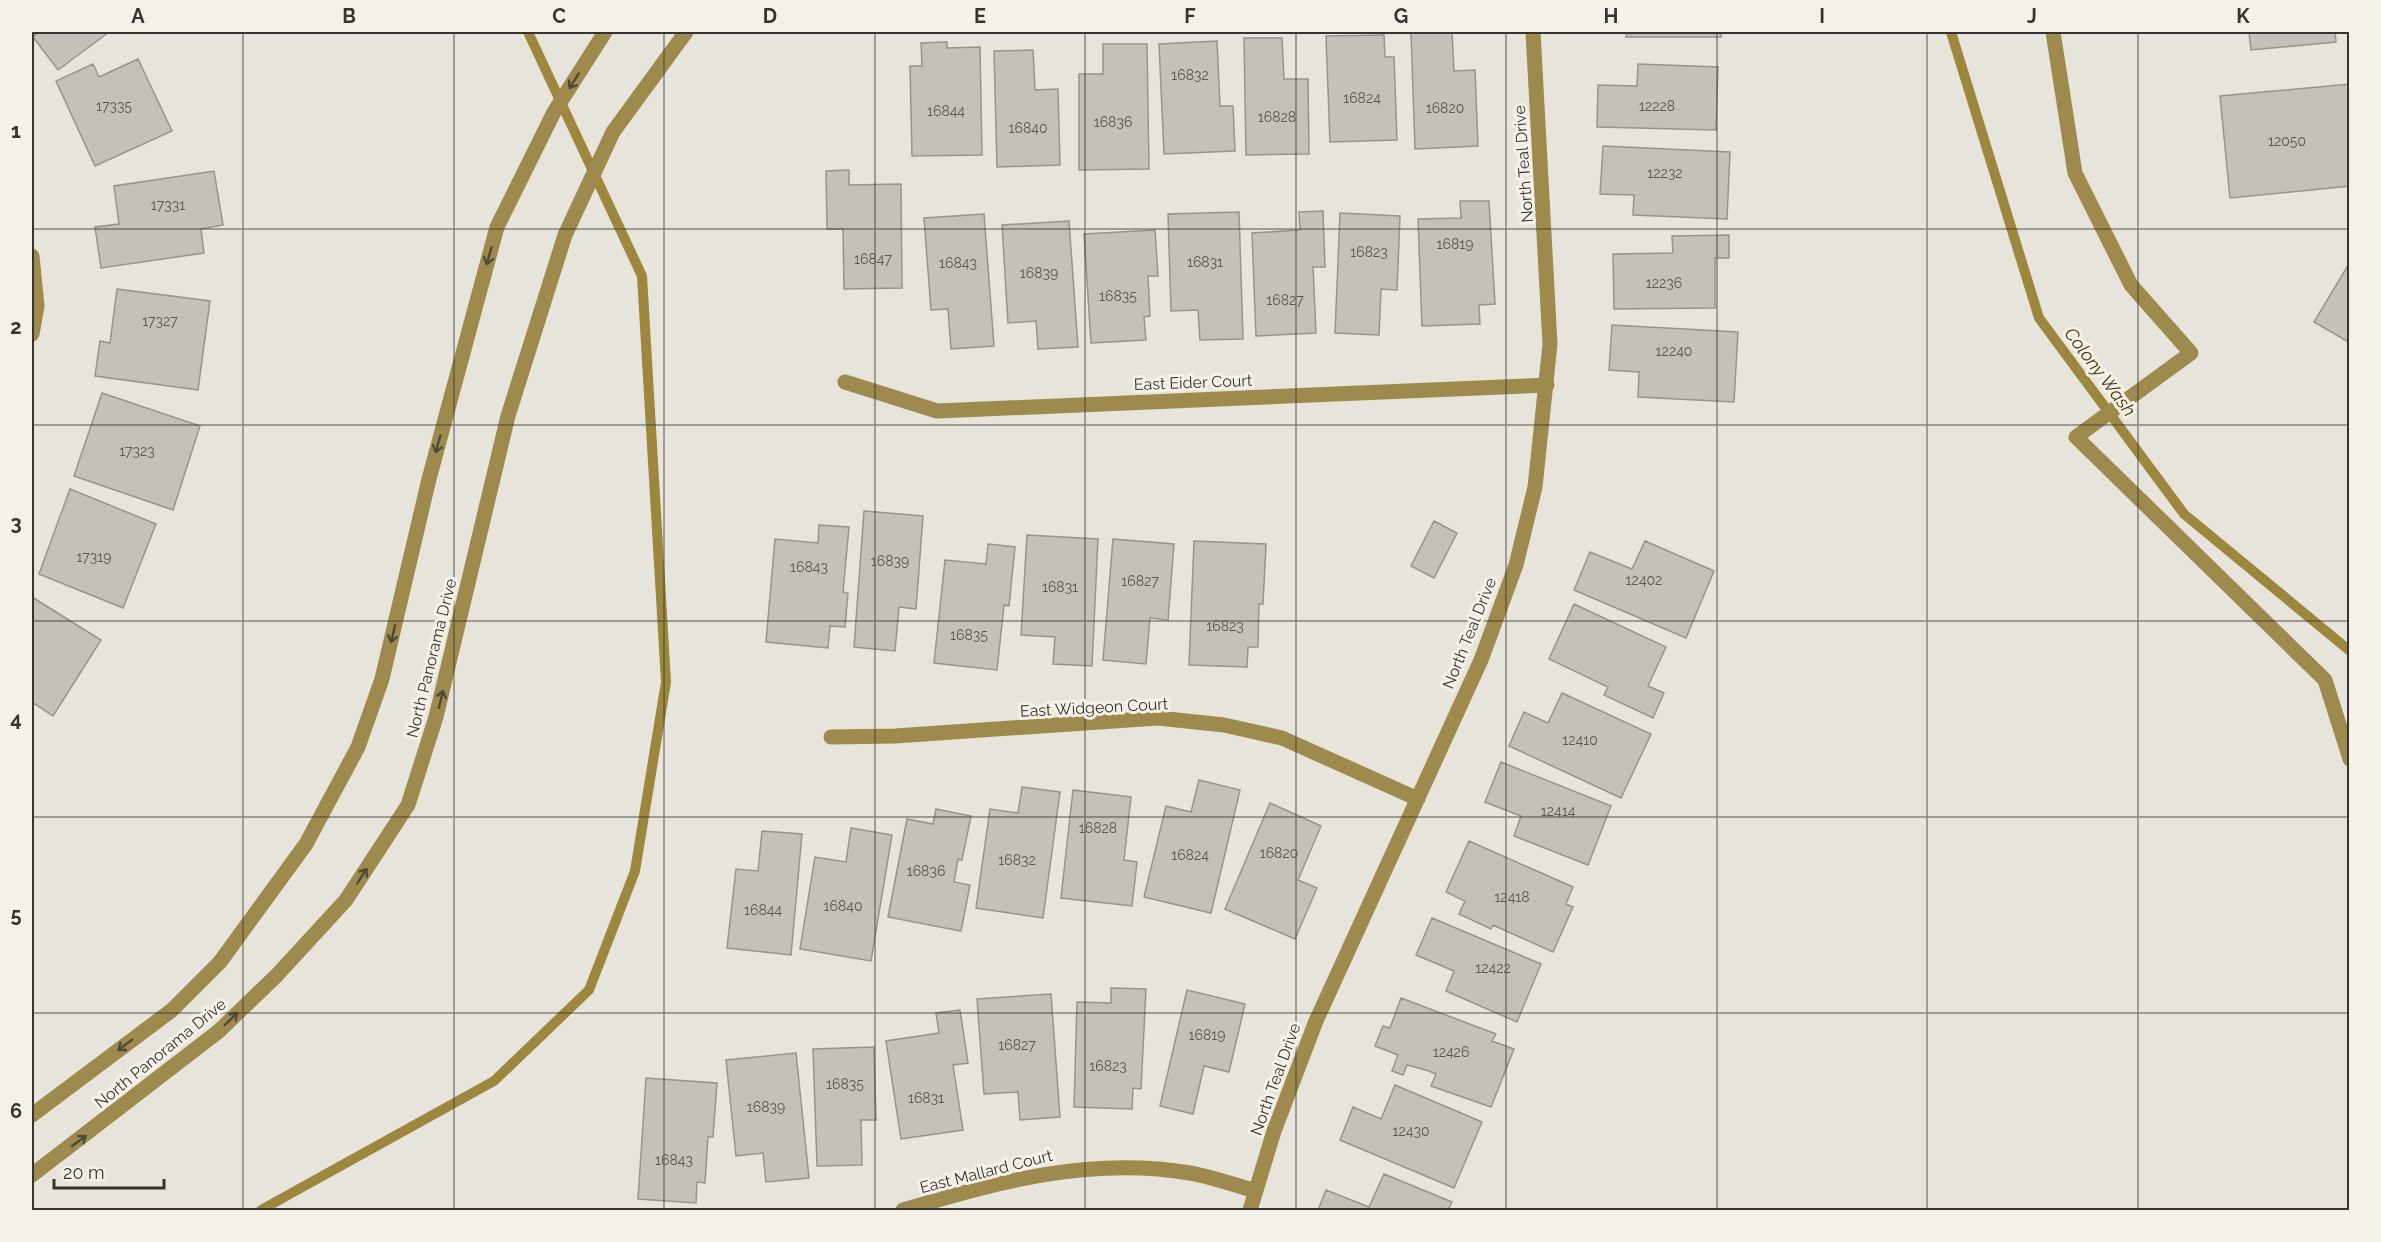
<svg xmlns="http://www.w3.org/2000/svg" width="2381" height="1242" viewBox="0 0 2381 1242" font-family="Raleway,sans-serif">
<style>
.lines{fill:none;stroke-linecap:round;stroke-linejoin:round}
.stream{stroke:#9d863d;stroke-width:10}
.building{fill:#c4c1b8;stroke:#97948c;stroke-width:1.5}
.minor{stroke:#9e8a4d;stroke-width:15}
.oneway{stroke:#4f4a37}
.grid{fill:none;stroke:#353430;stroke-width:1.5;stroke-opacity:0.55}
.labels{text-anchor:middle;stroke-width:6;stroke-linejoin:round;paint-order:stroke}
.number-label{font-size:14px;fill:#595752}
.street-label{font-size:16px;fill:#353430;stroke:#f5f1e8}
.water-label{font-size:18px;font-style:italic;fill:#423508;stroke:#f5f1e8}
.neatline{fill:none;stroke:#353430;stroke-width:2}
.grid-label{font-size:20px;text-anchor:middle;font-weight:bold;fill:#353430}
</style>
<rect width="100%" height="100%" fill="#e7e4db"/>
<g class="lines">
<!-- stream -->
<path class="stream" d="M1951,32L2039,318L2184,514L2350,651
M261,1210L494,1081L589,990L635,871L666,682L642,276L528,32"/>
</g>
<!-- building -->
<path class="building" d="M33,32H109L58,70L33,37L36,35Z
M1411,32H1452L1454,71L1475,70L1478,146L1415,149Z
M1626,32H1721V37H1626Z
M2249,32H2335L2336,42L2251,50Z
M1384,35L1385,57H1394L1397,140L1330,142L1326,36Z
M1244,38H1282L1284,79H1308L1309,154L1246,155Z
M1217,41L1220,106H1233L1235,151L1164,154L1159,44Z
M947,42V48L980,47L982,155L912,156L910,66H922L921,43Z
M1103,44H1147L1149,169L1079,170V74H1103Z
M1033,50L1035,90L1058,89L1060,165L997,167L994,51Z
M138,59L172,131L95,166L56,81L93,64L99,77Z
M1638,64L1718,67L1716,130L1597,127L1598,85L1637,86Z
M2350,84V186L2230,198L2220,96Z
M1603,146L1730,152L1727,219L1633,215L1634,195L1600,194Z
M849,170V185L901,184L902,288L844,289L843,229H827L826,171Z
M214,171L223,225L201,229L204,253L101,268L95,227L119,224L114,186Z
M1460,201H1489L1495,304L1479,305L1480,324L1422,326L1418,219L1461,218Z
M1323,211L1325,267H1313L1316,333L1256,336L1252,233L1300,230L1299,212Z
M1239,212L1243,339L1200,340L1198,310L1171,311L1168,214Z
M1340,213L1400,216L1397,290L1381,289L1379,335L1335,333Z
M984,214L994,346L951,349L948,309L931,310L924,218Z
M1069,221L1078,347L1038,349L1036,321L1008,323L1002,225Z
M1155,230L1158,276H1148L1150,316L1144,317L1146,340L1091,343L1084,234Z
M1729,235V258H1715V308L1614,309L1613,254L1673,253L1672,236Z
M2350,262V343L2314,322Z
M117,289L210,301L198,390L95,376L100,341L110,343Z
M1612,325L1738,332L1734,402L1638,397L1639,372L1609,370Z
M102,393L200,426L173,510L74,476Z
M70,489L156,524L123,608L39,574Z
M864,511L923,516L916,609L899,607L895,651L854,647Z
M1434,521L1457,533L1434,578L1411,566Z
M819,525L849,527L843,592L848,593L845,627L830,626L828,648L766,642L775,539L818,543Z
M1027,535L1098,539L1092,666L1053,664L1055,637L1021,635Z
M1113,539L1174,544L1168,620L1150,618L1146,664L1103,660Z
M1194,541L1266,544L1263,604H1259L1258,647H1248L1247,667L1189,665Z
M1645,541L1714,571L1686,638L1574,590L1590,552L1632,569Z
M988,544L1015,547L1009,606L1004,605L997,670L934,663L945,560L986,564Z
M32,597L101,640L53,716L32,702Z
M1574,604L1666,647L1648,686L1664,693L1653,718L1604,695L1608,687L1549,659Z
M1562,693L1651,734L1621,798L1509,746L1524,712L1548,723Z
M1501,762L1611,806L1588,865L1514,836L1521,816L1485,802Z
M1199,780L1240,790L1211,913L1144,897L1166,806L1191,812Z
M1022,787L1060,792L1043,918L976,908L990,809L1018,813Z
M1073,790L1131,797L1124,860L1137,862L1132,906L1061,898Z
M1270,803L1321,826L1298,880L1317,888L1295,939L1225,909Z
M936,809L971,816L962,860L958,859L954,882L970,885L961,931L888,917L907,819L933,824Z
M851,828L892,835L871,961L800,949L815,857L846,862Z
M762,831L802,834L791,955L727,948L736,869L758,871Z
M1469,841L1573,887L1566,904L1573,907L1553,952L1493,925L1491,929L1459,914L1465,901L1446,892Z
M1432,918L1541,964L1517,1022L1446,991L1454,971L1416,955Z
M1111,988L1146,989L1141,1089L1133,1088L1132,1109L1074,1107L1077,1002L1111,1003Z
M1187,990L1245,1004L1229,1072L1204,1066L1193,1114L1160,1106Z
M1051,994L1060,1117L1020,1120L1018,1092L984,1094L977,999Z
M1401,998L1496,1034L1492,1041L1514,1049L1491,1107L1431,1086L1436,1074L1426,1070L1407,1065L1403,1075L1392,1071L1398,1055L1375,1046L1383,1026L1390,1028Z
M960,1010L968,1063L953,1065L963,1130L901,1139L886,1041L939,1033L936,1013Z
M874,1047L876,1120H861L862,1165L817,1166L813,1049Z
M796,1053L809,1178L766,1182L763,1153L736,1156L726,1060Z
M646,1078L717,1083L713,1137H708L705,1183L697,1182L696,1203L638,1199Z
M1395,1085L1482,1122L1454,1188L1340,1140L1353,1107L1381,1119Z
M1384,1174L1452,1202L1448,1210H1318L1326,1190L1369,1207Z"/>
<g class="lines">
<!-- minor -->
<path class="minor" d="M2053,32L2075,173L2131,285L2191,353L2076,437L2325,680L2350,759
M32,256L37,306L32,334
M845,382L937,411L1547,385
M831,737L895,736L1158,718L1224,725L1282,738L1418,799
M32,1115L172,1010L220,962L306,844L358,747L382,679L429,479L497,227L554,112L605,32
M32,1175L219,1031L277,975L346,900L408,805L436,717L508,416L565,235L613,132L686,32
M903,1210C999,1182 1089,1156 1190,1173C1212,1177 1235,1185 1256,1191
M1250,1210L1274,1131L1316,1021L1481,660L1516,565L1535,487L1550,344L1533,32"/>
</g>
<!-- one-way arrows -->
<defs><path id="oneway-shaft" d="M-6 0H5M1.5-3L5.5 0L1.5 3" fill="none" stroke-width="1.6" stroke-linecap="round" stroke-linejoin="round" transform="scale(1.5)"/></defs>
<g class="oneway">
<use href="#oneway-shaft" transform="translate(574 81) rotate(122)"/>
<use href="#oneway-shaft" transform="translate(489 256) rotate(106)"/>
<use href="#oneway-shaft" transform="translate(438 444) rotate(105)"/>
<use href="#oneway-shaft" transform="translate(393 634) rotate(103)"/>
<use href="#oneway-shaft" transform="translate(441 699) rotate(-76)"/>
<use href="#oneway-shaft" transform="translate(362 876) rotate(-57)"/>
<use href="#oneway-shaft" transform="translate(231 1019) rotate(-44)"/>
<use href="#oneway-shaft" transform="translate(125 1045) rotate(143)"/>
<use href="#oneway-shaft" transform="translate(79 1141) rotate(-36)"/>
</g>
<!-- grid -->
<path class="grid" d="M243,32V1210M454,32V1210M664,32V1210M875,32V1210M1085,32V1210M1296,32V1210M1506,32V1210M1717,32V1210M1927,32V1210M2138,32V1210M32,229H2350M32,425H2350M32,621H2350M32,817H2350M32,1013H2350"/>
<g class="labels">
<!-- number labels -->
<g class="number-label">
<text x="1190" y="80">16832</text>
<text x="1362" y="103">16824</text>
<text x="114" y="111">17335</text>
<text x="1657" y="111">12228</text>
<text x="1445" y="113">16820</text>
<text x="946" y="116">16844</text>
<text x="1277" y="122">16828</text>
<text x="1113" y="127">16836</text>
<text x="1028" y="133">16840</text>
<text x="2287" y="146">12050</text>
<text x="1665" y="178">12232</text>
<text x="168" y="210">17331</text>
<text x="1455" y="249">16819</text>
<text x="1369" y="257">16823</text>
<text x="873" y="264">16847</text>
<text x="1205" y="267">16831</text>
<text x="958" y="268">16843</text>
<text x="1039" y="278">16839</text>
<text x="1664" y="288">12236</text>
<text x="1118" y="301">16835</text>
<text x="1285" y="305">16827</text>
<text x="160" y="326">17327</text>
<text x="1674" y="356">12240</text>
<text x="137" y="456">17323</text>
<text x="94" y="562">17319</text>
<text x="890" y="566">16839</text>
<text x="809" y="572">16843</text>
<text x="1644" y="585">12402</text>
<text x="1140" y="586">16827</text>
<text x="1060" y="592">16831</text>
<text x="1225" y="631">16823</text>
<text x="969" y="640">16835</text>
<text x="1580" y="745">12410</text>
<text x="1558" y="816">12414</text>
<text x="1098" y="833">16828</text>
<text x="1279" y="858">16820</text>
<text x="1190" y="860">16824</text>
<text x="1017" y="865">16832</text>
<text x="926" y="876">16836</text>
<text x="1512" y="902">12418</text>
<text x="843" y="911">16840</text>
<text x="763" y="915">16844</text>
<text x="1493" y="973">12422</text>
<text x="1207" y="1040">16819</text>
<text x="1017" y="1050">16827</text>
<text x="1451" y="1057">12426</text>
<text x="1108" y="1071">16823</text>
<text x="845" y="1089">16835</text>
<text x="926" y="1103">16831</text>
<text x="766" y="1112">16839</text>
<text x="1411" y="1136">12430</text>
<text x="674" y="1165">16843</text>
</g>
<!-- street labels -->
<g class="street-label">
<text transform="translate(1523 164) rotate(-94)" y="6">North Teal Drive</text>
<text transform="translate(1193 382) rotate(-2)" y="6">East Eider Court</text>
<text transform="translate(1469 633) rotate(-68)" y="6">North Teal Drive</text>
<text transform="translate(431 658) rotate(-76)" y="6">North Panorama Drive</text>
<text transform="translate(1094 707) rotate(-3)" y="6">East Widgeon Court</text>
<text transform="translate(160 1053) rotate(-39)" y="6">North Panorama Drive</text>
<text transform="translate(1275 1079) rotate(-70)" y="6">North Teal Drive</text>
<text transform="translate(986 1171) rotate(-14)" y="6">East Mallard Court</text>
</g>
<!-- water labels -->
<g class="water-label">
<text transform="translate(2100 372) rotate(53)" y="6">Colony Wash</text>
</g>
</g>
<!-- border -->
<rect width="2381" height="1242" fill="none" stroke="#f5f1e8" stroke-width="66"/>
<!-- scale -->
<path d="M54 1179v9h110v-9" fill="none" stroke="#353430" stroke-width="3"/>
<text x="63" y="1179" font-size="18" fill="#353430" stroke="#f5f1e8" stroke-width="4.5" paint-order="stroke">20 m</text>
<rect x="33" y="33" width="2315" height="1176" class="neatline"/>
<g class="grid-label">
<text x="138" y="23">A</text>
<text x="349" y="23">B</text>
<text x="559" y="23">C</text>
<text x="770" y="23">D</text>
<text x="980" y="23">E</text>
<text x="1190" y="23">F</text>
<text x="1401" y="23">G</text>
<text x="1611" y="23">H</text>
<text x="1822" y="23">I</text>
<text x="2032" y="23">J</text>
<text x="2243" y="23">K</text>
<text x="16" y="138">1</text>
<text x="16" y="334">2</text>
<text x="16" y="530">3</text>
<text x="16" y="726">4</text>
<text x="16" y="922">5</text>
<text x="16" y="1118">6</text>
</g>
</svg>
